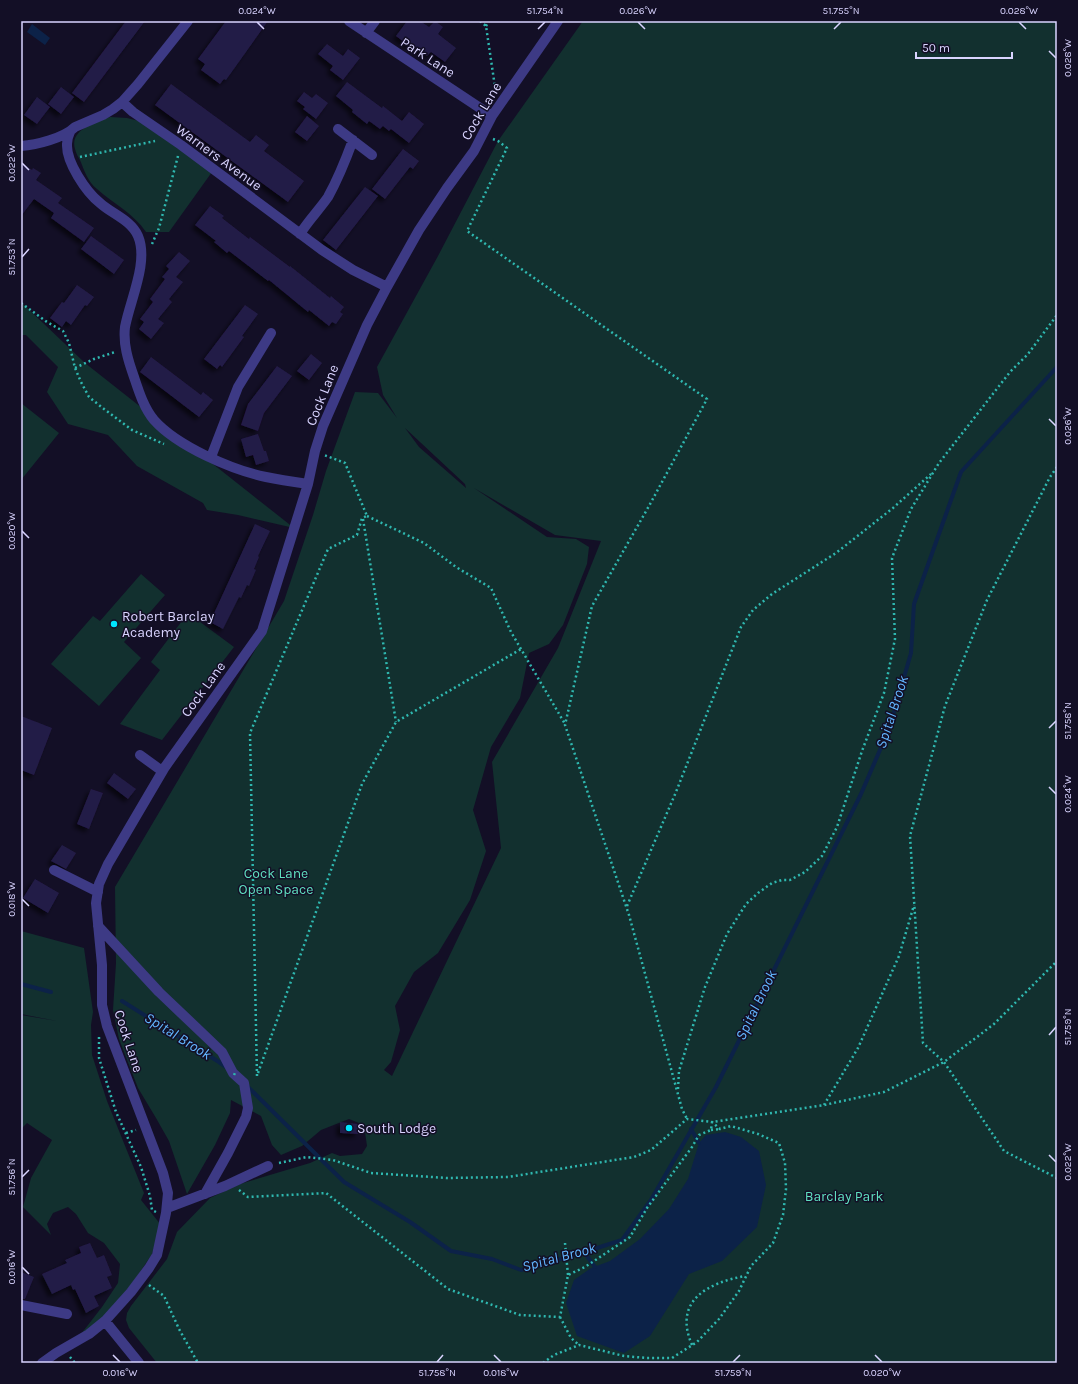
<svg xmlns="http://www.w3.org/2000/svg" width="1078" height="1384" viewBox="0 0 1078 1384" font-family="Karla,sans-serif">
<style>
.green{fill:#12302f;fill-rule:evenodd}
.water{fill:#0c2248}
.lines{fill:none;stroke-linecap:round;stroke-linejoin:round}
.stream{stroke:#0c2248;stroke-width:4}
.building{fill:#241b47;filter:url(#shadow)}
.path{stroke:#2fb8b0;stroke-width:2.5;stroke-dasharray:2 3;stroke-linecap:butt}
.minor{stroke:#3d3a85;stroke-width:10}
.path-bridge{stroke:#2fb8b0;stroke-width:2.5;stroke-dasharray:2 3;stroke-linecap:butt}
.ticks{fill:none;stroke:#d9d4ff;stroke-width:1.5}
.poi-dot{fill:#00e5ff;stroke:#130f26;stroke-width:1.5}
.labels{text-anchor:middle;stroke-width:3;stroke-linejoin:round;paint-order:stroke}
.street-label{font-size:14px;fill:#d9d4ff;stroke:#130f26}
.poi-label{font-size:14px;fill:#d9d4ff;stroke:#130f26;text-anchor:start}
.park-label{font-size:14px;fill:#5fe0c0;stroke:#130f26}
.water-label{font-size:15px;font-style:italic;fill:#62b6ff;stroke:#130f26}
.neatline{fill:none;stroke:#d9d4ff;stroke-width:1.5}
.ticks-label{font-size:10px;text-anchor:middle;fill:#d9d4ff}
</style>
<defs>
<filter id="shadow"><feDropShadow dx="-3.5" dy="3.5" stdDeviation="2" flood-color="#0009"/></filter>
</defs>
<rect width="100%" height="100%" fill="#130f26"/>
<!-- green -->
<path class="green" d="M583,21H1057V1363H157L129,1328L126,1320L127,1313L131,1306L167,1259L177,1232L210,1198L240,1184L310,1163L332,1153L340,1156L362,1154L367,1146L364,1125L349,1119L321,1130L302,1146L281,1155L272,1145L261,1116L231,1100L230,1113L215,1145L187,1194L169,1141L156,1118L138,1088L119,1039L113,1010L116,963L115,887L284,601L313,515L326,471L355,392L378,393L397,418L383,395L377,367L438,256L498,141ZM405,428L465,484L466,488L419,447ZM474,488L555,535L601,541L558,648L492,762L501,848L392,1076L384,1070L391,1062L400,1030L395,1006L414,972L438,953L470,900L486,851L473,810L491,747L520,698L529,653L549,644L563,625L587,564L589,547L576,539L547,537Z
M110,117L127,118L143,122L212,172L169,232H146C133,213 114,204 97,189C88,182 84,170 80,160C78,157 76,153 75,149C69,129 97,122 110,117Z
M21,302L85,363L294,528L238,515L207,510L203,503L137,466L108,435L68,424L47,392L58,367L26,335H21Z
M21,403L59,433L21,480Z
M141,574L165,595L124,642L141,658L99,706L51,664L93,616L100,621Z
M188,613L234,647L162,740L120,724L160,670L151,662Z
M21,931L84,948L93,1012L91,1025L92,1055L107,1101L144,1193L141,1200L161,1225L152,1254L132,1284L98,1323L81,1334L102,1307L118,1283L120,1264L104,1243L88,1233L76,1214L68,1207L53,1213L47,1224L51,1235L23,1207L31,1178L52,1140L27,1123L21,1129V1015L57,1021L21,1014Z"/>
<!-- water -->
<path class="water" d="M32,24L50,38L45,45L27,32Z
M725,1132L741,1137L759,1151L766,1185L757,1227L722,1261L689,1274L650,1336L624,1353L577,1336L566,1303L574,1280L591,1268L610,1261L640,1239L669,1209L688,1179L699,1143L706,1135Z"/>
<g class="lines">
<!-- stream -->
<path class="stream" d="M21,984L51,992
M122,1001L219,1062L226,1067
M247,1086L344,1182L410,1222L451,1251L492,1259L521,1270L575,1255L622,1240L651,1200L716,1087L861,794L889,729L911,653L914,604L961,472L1057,367
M691,1129L699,1143
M584,1252L595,1267"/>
</g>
<!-- building -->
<path class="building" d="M126,21H145L84,102L72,93Z
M226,21H268L226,80L224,79L220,84L201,70L205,64L198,59Z
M407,21H420L429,27L435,21L443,27L438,34L456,48L445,62L431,52L427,56L410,43L408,45L396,36Z
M327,44L343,56L348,49L360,58L343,80L330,70L333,66L318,54Z
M347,82L382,108L383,106L402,121L409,112L424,124L409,143L391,129L389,131L383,126L380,129L369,121L367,124L352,112L353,110L336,96Z
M171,84L250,142L256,135L269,145L264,151L304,181L288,202L155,105Z
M61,87L74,97L61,114L48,104Z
M304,92L312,98L316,94L328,103L316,119L303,109L305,107L297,101Z
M37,97L50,107L37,124L24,115Z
M307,116L319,126L307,141L295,132Z
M403,149L419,161L413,169L410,167L385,199L372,189Z
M21,162L32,170L33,168L41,173L36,180L62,198L58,203L94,228L84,242L51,218L54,213L34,199L21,216Z
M365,187L378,196L336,250L323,240Z
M210,206L224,216L222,218L249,239L250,237L290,267V266L330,298L331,296L344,307L340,312L343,314L336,324L332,322L329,326L309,310L308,312L269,280L268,281L229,251L227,253L214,242L216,241L195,225Z
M91,236L124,260L114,274L81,249Z
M179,252L190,261L176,277L183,282L169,299L172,302L158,319L164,323L151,339L139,329L144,322L140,319L153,302L150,299L165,279L162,277L169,269L166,266Z
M77,285L94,297L87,306L85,305L71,325L66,321L62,327L50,318L62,302L64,303Z
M245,305L258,314L242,336L244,337L230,356L222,367L220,365L217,369L204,359Z
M311,354L322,363L309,380L297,371Z
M151,357L201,395L203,392L213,400L199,417L140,372Z
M277,366L292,376L264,413L258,431L241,425L248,404Z
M258,434L264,451H266L269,461L256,465L253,455L246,457L241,439Z
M255,524L270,531L258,556L259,557L254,569L256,570L249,586L247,585L241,598L239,597L223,629L210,622Z
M21,716L52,728L34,775L21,770Z
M114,773L136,789L128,799L107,783Z
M91,789L103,793L89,829L77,824Z
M62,845L76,853L66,869L51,861Z
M35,879L59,893L48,913L23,898Z
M340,1122L358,1124V1134L340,1133Z
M90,1243L97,1258L104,1255L112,1275L107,1277L112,1288L94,1296L99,1306L86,1313L75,1289L73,1290L71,1285L52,1294L42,1274L67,1263L65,1260L81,1253L79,1247Z
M21,1272L34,1277L25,1299H21Z"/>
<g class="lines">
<!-- path -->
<path class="path" d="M480,21L486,26L495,87L494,92
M486,26L489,21
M493,139L498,141L507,148L467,231L707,399L649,506L592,606L565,725L629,915L682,1109L687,1119
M80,157L155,141
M152,244L159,228L178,156
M21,303L47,322L63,331L69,343L75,368L81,382L89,397L104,409L132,430L164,444
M75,368L94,359L115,352
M1057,467L1050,477L987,600L945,706L910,836L923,1043L944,1062L1004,1151L1057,1178
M367,516L424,543L456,567L491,588L511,632L565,724
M363,519L396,722
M627,906L676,792L741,627L753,610L772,594L836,553L893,508L931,474
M99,1037V1058L116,1112L141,1167L150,1196L152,1210L156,1212
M258,1073L362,784L396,722L521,649
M257,1076L250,733L328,549L357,535L362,518L367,516L345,463L324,455
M678,1089L679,1071L705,987L727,934L746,904L758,893L772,883L782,880H790L805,872L822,856L837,827L862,751L884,693L895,639L892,558L911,509L939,463L1010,372L1028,354L1057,315
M824,1105L858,1048L899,956L914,905
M711,1130L720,1129
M126,1133L136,1130
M279,1163L307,1157L333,1160L371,1173L447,1178L508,1177L634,1157L651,1150L687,1119L712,1122L720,1129L731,1126L758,1134L779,1143L785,1163L786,1189L783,1215L773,1243L751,1266L739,1291L719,1319L697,1342L672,1358H647L624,1356L579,1345L554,1355L543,1363
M239,1190L248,1197L326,1193L448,1289L520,1315L560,1317L568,1275L585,1267L630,1237L647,1208L692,1147L699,1135L711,1130L712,1122L824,1105L884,1092L944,1062L994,1024L1057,961
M565,1243L568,1275
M149,1285L164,1296L179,1329L198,1363
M560,1317L571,1338L579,1345
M692,1345C673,1301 707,1283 745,1276
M70,1357L75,1363"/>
<!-- minor -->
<path class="minor" d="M349,21L492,116
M366,33L375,21
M122,102L133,112L181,145L322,250L353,270L387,287
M338,129L372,155
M70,132C68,136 67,139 67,144C66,162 86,192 100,203C112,214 131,220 138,236C149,262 130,300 125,327C123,344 128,360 134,377C139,392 144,408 154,420C177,446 232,470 266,477C280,480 294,482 308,484
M21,146C36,145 64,138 75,127L103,115L113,109L122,102L138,84L188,21
M300,234C308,221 319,210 328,197C338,179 346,159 353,140
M211,457L238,387L271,333
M140,755L162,771
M54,870L98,892
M98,926L159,992L222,1052L233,1073L244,1083L248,1108L246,1117L228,1153L205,1194
M167,1208L225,1186L268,1166
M21,1305L67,1314
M105,1321L139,1363
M42,1363L56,1353L89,1334L105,1321L131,1292L149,1268L157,1255L166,1213L168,1193L163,1173L107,1026L102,1005V965L96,903L99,884L108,864L165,767L262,631L308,484L315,451L323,426L367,325L387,287L419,230L447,188L474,151L492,116L558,21"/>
<!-- path-bridge -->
<path class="path-bridge" d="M234,1075L235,1073"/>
</g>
<!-- ticks -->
<path class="ticks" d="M257,22L264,29M638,22L645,29M1019,22L1026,29M538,29L545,22M834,29L841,22M1049,51L1056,58M22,163L29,170M22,257L29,249M1049,419L1056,426M22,531L29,538M1049,728L1056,721M1049,787L1056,794M22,899L29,906M1049,1035L1056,1027M1049,1155L1056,1162M22,1177L29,1170M22,1267L29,1274M113,1355L120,1362M494,1355L501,1362M875,1355L882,1362M437,1362L443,1355M733,1362L740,1355"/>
<!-- markers -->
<g class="poi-dot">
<circle cx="114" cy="624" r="4"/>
<circle cx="349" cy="1128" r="4"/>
</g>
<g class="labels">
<!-- street labels -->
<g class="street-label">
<text transform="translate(428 57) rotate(33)" y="5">Park Lane</text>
<text transform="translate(481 111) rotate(-59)" y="5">Cock Lane</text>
<text transform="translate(219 157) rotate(36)" y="5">Warners Avenue</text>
<text transform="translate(322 395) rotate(-68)" y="5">Cock Lane</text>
<text transform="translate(203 689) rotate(-54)" y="5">Cock Lane</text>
<text transform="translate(129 1041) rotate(72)" y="5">Cock Lane</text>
</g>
<!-- poi labels -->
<g class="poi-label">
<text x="122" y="621">Robert Barclay<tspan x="122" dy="16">Academy</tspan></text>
<text x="357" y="1133">South Lodge</text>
</g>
<!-- park labels -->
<g class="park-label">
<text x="276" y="878">Cock Lane<tspan x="276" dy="16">Open Space</tspan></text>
<text x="844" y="1201">Barclay Park</text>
</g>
<!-- water labels -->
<g class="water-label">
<text transform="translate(892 712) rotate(-72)" y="5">Spital Brook</text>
<text transform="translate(756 1005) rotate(-64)" y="5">Spital Brook</text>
<text transform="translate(178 1036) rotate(32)" y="5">Spital Brook</text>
<text transform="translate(559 1257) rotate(-15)" y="5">Spital Brook</text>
</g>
</g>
<!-- border -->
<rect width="1078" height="1384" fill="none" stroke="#130f26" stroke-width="44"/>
<!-- scale -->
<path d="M916 52v6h96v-6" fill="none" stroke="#d9d4ff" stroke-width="2"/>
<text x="922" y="52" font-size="12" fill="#d9d4ff" stroke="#130f26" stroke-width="3" paint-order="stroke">50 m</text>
<rect x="22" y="22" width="1034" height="1340" class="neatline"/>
<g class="ticks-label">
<text x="257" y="14">0.024°W</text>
<text x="545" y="14">51.754°N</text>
<text x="638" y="14">0.026°W</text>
<text x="841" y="14">51.755°N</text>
<text x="1019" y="14">0.028°W</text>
<text transform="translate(1067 58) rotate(-90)" y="4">0.028°W</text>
<text transform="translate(11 163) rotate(-90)" y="4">0.022°W</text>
<text transform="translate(11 257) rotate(-90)" y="4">51.753°N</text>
<text transform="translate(1067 426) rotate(-90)" y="4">0.026°W</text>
<text transform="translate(11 531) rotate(-90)" y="4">0.020°W</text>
<text transform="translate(1067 721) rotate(-90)" y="4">51.758°N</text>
<text transform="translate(1067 794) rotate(-90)" y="4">0.024°W</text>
<text transform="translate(11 899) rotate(-90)" y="4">0.018°W</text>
<text transform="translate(1067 1027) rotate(-90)" y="4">51.759°N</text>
<text transform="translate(1067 1162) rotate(-90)" y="4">0.022°W</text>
<text transform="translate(11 1177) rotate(-90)" y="4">51.756°N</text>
<text transform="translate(11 1267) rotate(-90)" y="4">0.016°W</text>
<text x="120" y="1376">0.016°W</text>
<text x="437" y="1376">51.758°N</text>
<text x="501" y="1376">0.018°W</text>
<text x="733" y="1376">51.759°N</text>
<text x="882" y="1376">0.020°W</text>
</g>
</svg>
